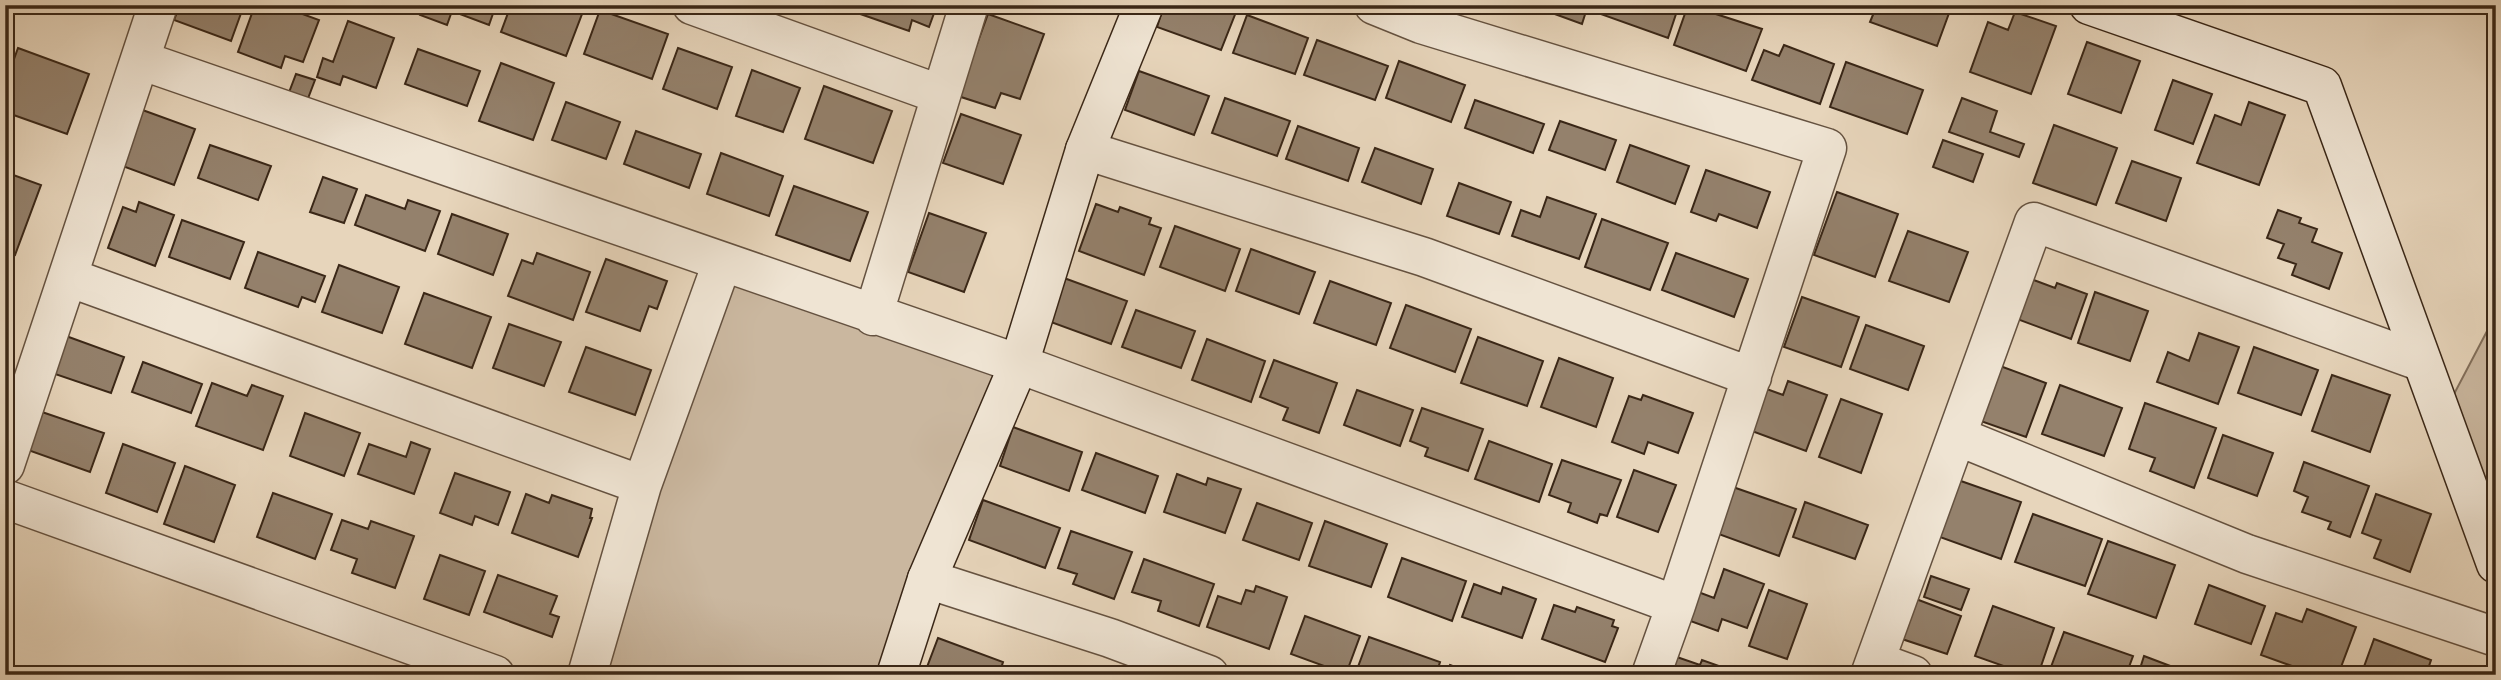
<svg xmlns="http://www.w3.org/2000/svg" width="2501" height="680" viewBox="0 0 2501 680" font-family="'IM FELL DW Pica',serif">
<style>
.green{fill:#cab79f;stroke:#826f5b;stroke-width:2}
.building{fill:#94816c;stroke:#3a2717;stroke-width:2}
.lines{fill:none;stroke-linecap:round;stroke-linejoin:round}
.street-casing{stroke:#655240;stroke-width:41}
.secondary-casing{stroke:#3a2717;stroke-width:41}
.street{stroke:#efe4d3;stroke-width:38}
.secondary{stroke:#efe4d3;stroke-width:38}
</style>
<rect width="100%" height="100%" fill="#e7d5bb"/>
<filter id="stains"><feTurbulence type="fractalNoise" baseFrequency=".00286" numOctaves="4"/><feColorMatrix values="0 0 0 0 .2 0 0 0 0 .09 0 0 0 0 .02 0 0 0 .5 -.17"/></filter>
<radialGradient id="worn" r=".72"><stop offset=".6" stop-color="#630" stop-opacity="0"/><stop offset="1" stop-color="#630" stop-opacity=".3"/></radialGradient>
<!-- green -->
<path class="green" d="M722,263L1019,364L896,675H587Z
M2496,314V526L2454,394Z"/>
<!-- building -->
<path class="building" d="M180,5H244L231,41L174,20Z
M255,5H278L319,20L303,62L285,56L281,68L238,52Z
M423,5H496L489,25L452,11L447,25L420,15Z
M511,5H557L582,14L566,56L501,32Z
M847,5H937L929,27L912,20L909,31L846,9Z
M1164,5H1218L1236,12L1221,50L1157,27Z
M1530,5H1588L1582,24Z
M1598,5H1679L1668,38L1595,12Z
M1688,5L1762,29L1746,71L1674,45Z
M1877,5H1952L1937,46L1870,22Z
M600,10L668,34L652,79L584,54Z
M2015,12L2056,26L2031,94L1970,72L1988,22L2008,30Z
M988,14L1044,34L1020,99L1001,93L995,108L958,96Z
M1247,15L1308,38L1295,74L1233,53Z
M348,21L394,38L376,88L343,76L340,85L317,77L323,58L333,62Z
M1317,40L1388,66L1375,100L1304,75Z
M2087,42L2140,61L2121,113L2068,94Z
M1784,45L1834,64L1820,104L1752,80L1764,50L1779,56Z
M18,48L89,74L67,134L5,112V84Z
M678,48L732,67L717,109L663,89Z
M418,49L480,71L467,106L405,84Z
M1399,61L1465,85L1451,122L1386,98Z
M1846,62L1923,90L1907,134L1830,107Z
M501,63L554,83L533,140L479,121Z
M752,70L800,88L783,132L736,116Z
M1139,71L1209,96L1194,135L1125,110Z
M296,74L315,80L307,101L288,95Z
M2173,80L2212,94L2193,144L2155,130Z
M824,86L892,111L873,163L805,139Z
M1225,98L1290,121L1277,156L1212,133Z
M1962,98L1997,111L1990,132L2024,144L2019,157L1949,132Z
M1475,100L1544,124L1533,153L1465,128Z
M566,102L620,122L606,159L552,140Z
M2249,102L2285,115L2259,185L2197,163L2215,115L2241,125Z
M137,108L195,129L174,185L117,164Z
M961,114L1021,135L1003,184L943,163Z
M1560,121L1616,140L1605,170L1549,150Z
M2054,125L2117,148L2096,205L2033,183Z
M1298,126L1359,148L1348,181L1286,159Z
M636,131L701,154L689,188L624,164Z
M1943,140L1983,154L1973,182L1933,167Z
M210,145L271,166L258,200L198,178Z
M1630,145L1689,166L1675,204L1617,182Z
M1375,148L1433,169L1421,204L1362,182Z
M721,153L783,176L769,216L707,194Z
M2132,161L2181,178L2166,221L2116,203Z
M1706,170L1770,192L1757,228L1719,214L1716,221L1691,212Z
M5,172L41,185L15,255L5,252Z
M323,177L357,189L344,223L310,212Z
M1459,183L1511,202L1499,234L1447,216Z
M794,186L868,212L850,261L776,235Z
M1837,192L1898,214L1875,277L1814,255Z
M366,195L405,209L408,200L440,211L425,251L355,225Z
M1547,197L1596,214L1579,259L1512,236L1521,210L1540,217Z
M139,202L174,215L155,266L108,248L123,207L136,212Z
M1096,204L1118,212L1120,207L1151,218L1149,224L1161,228L1144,275L1079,251Z
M2278,210L2301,218L2299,223L2317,229L2312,242L2342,253L2329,289L2292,275L2296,264L2278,258L2284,244L2267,238Z
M929,213L986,233L964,292L908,272Z
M452,214L508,234L493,275L438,254Z
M1602,219L1668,243L1650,290L1585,267Z
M182,220L244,242L230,279L169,257Z
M1175,226L1240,249L1225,291L1160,267Z
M1908,231L1968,252L1949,302L1889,281Z
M1251,249L1315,272L1299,314L1236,291Z
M258,252L325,276L315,302L302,297L298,307L245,288Z
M537,253L590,272L573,320L508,296L522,260L533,264Z
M1676,253L1748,279L1734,317L1662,290Z
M606,259L667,281L657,309L649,306L640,331L586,312Z
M339,265L399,287L382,333L322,312Z
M2023,276L2055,288L2057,283L2087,294L2071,339L2009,316Z
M1064,278L1127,301L1111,344L1048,321Z
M1330,281L1391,303L1376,345L1314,323Z
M2095,292L2148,311L2130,361L2078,343Z
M424,293L491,317L472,368L405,344Z
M1802,297L1859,317L1841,367L1784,347Z
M1406,305L1471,329L1455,372L1390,348Z
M1136,310L1195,331L1181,368L1122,347Z
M509,324L561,342L544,386L493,368Z
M1866,325L1924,346L1908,390L1850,369Z
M2199,333L2239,347L2218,404L2157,382L2168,352L2189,361Z
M66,336L124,357L111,393L52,373Z
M1478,337L1543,361L1527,406L1461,383Z
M1207,339L1265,361L1251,402L1192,380Z
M586,347L651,370L635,415L569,392Z
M2254,347L2318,370L2301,415L2238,393Z
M1559,358L1613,378L1596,427L1541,407Z
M1274,360L1337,383L1319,433L1283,420L1288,408L1260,397Z
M143,362L202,384L191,413L132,392Z
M1992,363L2046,383L2026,437L1972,418Z
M2332,375L2390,395L2370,452L2312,431Z
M1788,381L1827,395L1806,451L1749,430L1764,388L1783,395Z
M212,383L247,396L252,385L283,396L263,450L196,426Z
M2060,385L2122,408L2104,456L2042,434Z
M1357,390L1413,410L1400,446L1344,425Z
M1643,395L1693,413L1678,453L1648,442L1644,454L1612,442L1629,396L1641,400Z
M1841,399L1882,414L1861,473L1819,457Z
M2145,403L2216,428L2194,488L2150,471L2155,458L2129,449Z
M1422,408L1483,429L1468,471L1425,456L1428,448L1410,441Z
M39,411L104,433L90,472L25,449Z
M305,413L360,433L344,476L290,456Z
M1013,427L1082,452L1069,491L1000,466Z
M2223,435L2273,453L2257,496L2208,478Z
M1489,441L1552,464L1539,502L1475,479Z
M411,442L430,449L414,494L358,474L369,444L406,457Z
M123,444L175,463L157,512L106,493Z
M1096,453L1158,476L1145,513L1082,490Z
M1562,460L1621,480L1607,516L1600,514L1597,523L1568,512L1571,503L1549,495Z
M2304,462L2369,486L2350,537L2328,529L2331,522L2302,512L2308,497L2294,491Z
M185,466L235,485L214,542L164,524Z
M1634,470L1676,485L1658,532L1617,517Z
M455,473L510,492L498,525L475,516L472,525L440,513Z
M1177,474L1206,485L1208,478L1241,489L1225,533L1164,512Z
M1958,480L2021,502L2001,559L1937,536Z
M1730,486L1796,509L1779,556L1713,532Z
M273,493L332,514L315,559L257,537Z
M526,494L549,503L552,495L592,509L590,518H592L578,557L512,533Z
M2376,494L2431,514L2410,572L2374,558L2381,540L2362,533Z
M983,500L1060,528L1045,568L969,540Z
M1805,502L1868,525L1855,559L1793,537Z
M1257,503L1312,523L1299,560L1243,540Z
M2033,514L2102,539L2085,586L2015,562Z
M342,520L368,529L371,521L414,536L395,588L352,573L357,559L331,550Z
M1325,521L1387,544L1371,587L1309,566Z
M1071,531L1132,552L1114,599L1073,584L1077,574L1058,568Z
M2108,541L2175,565L2156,618L2088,594Z
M440,555L485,571L469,615L424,599Z
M1402,558L1466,581L1452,621L1388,597Z
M1144,559L1214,584L1199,626L1158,611L1161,601L1132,592Z
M1724,569L1764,584L1747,628L1722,619L1718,631L1682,618L1693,590L1714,598Z
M498,575L557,596L550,614L559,617L552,637L484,612Z
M1931,576L1969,589L1961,610L1924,597Z
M1474,584L1501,594L1503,587L1536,599L1522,638L1462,617Z
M2209,585L2265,606L2251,644L2195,624Z
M1256,586L1287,597L1269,649L1207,627L1218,596L1241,604L1246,590L1254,592Z
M1769,590L1807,604L1787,659L1749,646Z
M1916,599L1961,616L1947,654L1902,639Z
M1554,605L1575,612L1577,607L1614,620L1612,626L1618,628L1605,662L1542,639Z
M1993,606L2054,628L2038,675H2029L1975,656Z
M2307,609L2356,627L2338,675H2317L2261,655L2276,613L2302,622Z
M1305,616L1360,636L1346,674L1291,654Z
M2064,632L2133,656L2126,675H2048Z
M1369,637L1440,662L1436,675H1355Z
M938,638L1003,662L999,675H924Z
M2374,639L2431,660L2426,675H2361Z
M1671,655L1700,665L1702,660L1736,672L1735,675H1664Z
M2144,656L2194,675H2138Z
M1450,665L1476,675H1447Z"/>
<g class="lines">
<defs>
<path id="street" d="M692,5L939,94
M140,60L1019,364L1676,605L1827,148L1421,24L1374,5
M1085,150L1424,257L1752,377
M68,277L642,485
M873,316L969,5
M1957,436L2247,554L2496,637
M5,465L158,5
M5,499L495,675
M927,579L1110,638L1209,675
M1875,661L1913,675
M587,675L642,485L722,263
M1651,675L1676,605
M1870,675L2034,222L2422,362"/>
<path id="secondary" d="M2089,5L2322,86L2496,564
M896,675L927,579L1019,364L1085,150L1144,5"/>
</defs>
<!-- street casing -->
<use href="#street" class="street-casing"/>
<!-- secondary casing -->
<use href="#secondary" class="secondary-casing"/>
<!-- street -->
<use href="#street" class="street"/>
<!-- secondary -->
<use href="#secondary" class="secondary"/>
</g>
<!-- margin -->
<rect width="2501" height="680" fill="none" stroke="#e7d5bb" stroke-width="28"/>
<rect x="7" y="7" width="2487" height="666" fill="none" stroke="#3a2717" stroke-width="3.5"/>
<rect x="14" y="14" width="2473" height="652" fill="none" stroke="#3a2717" stroke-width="2"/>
<rect width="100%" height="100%" filter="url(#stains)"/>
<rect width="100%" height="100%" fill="url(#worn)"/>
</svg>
